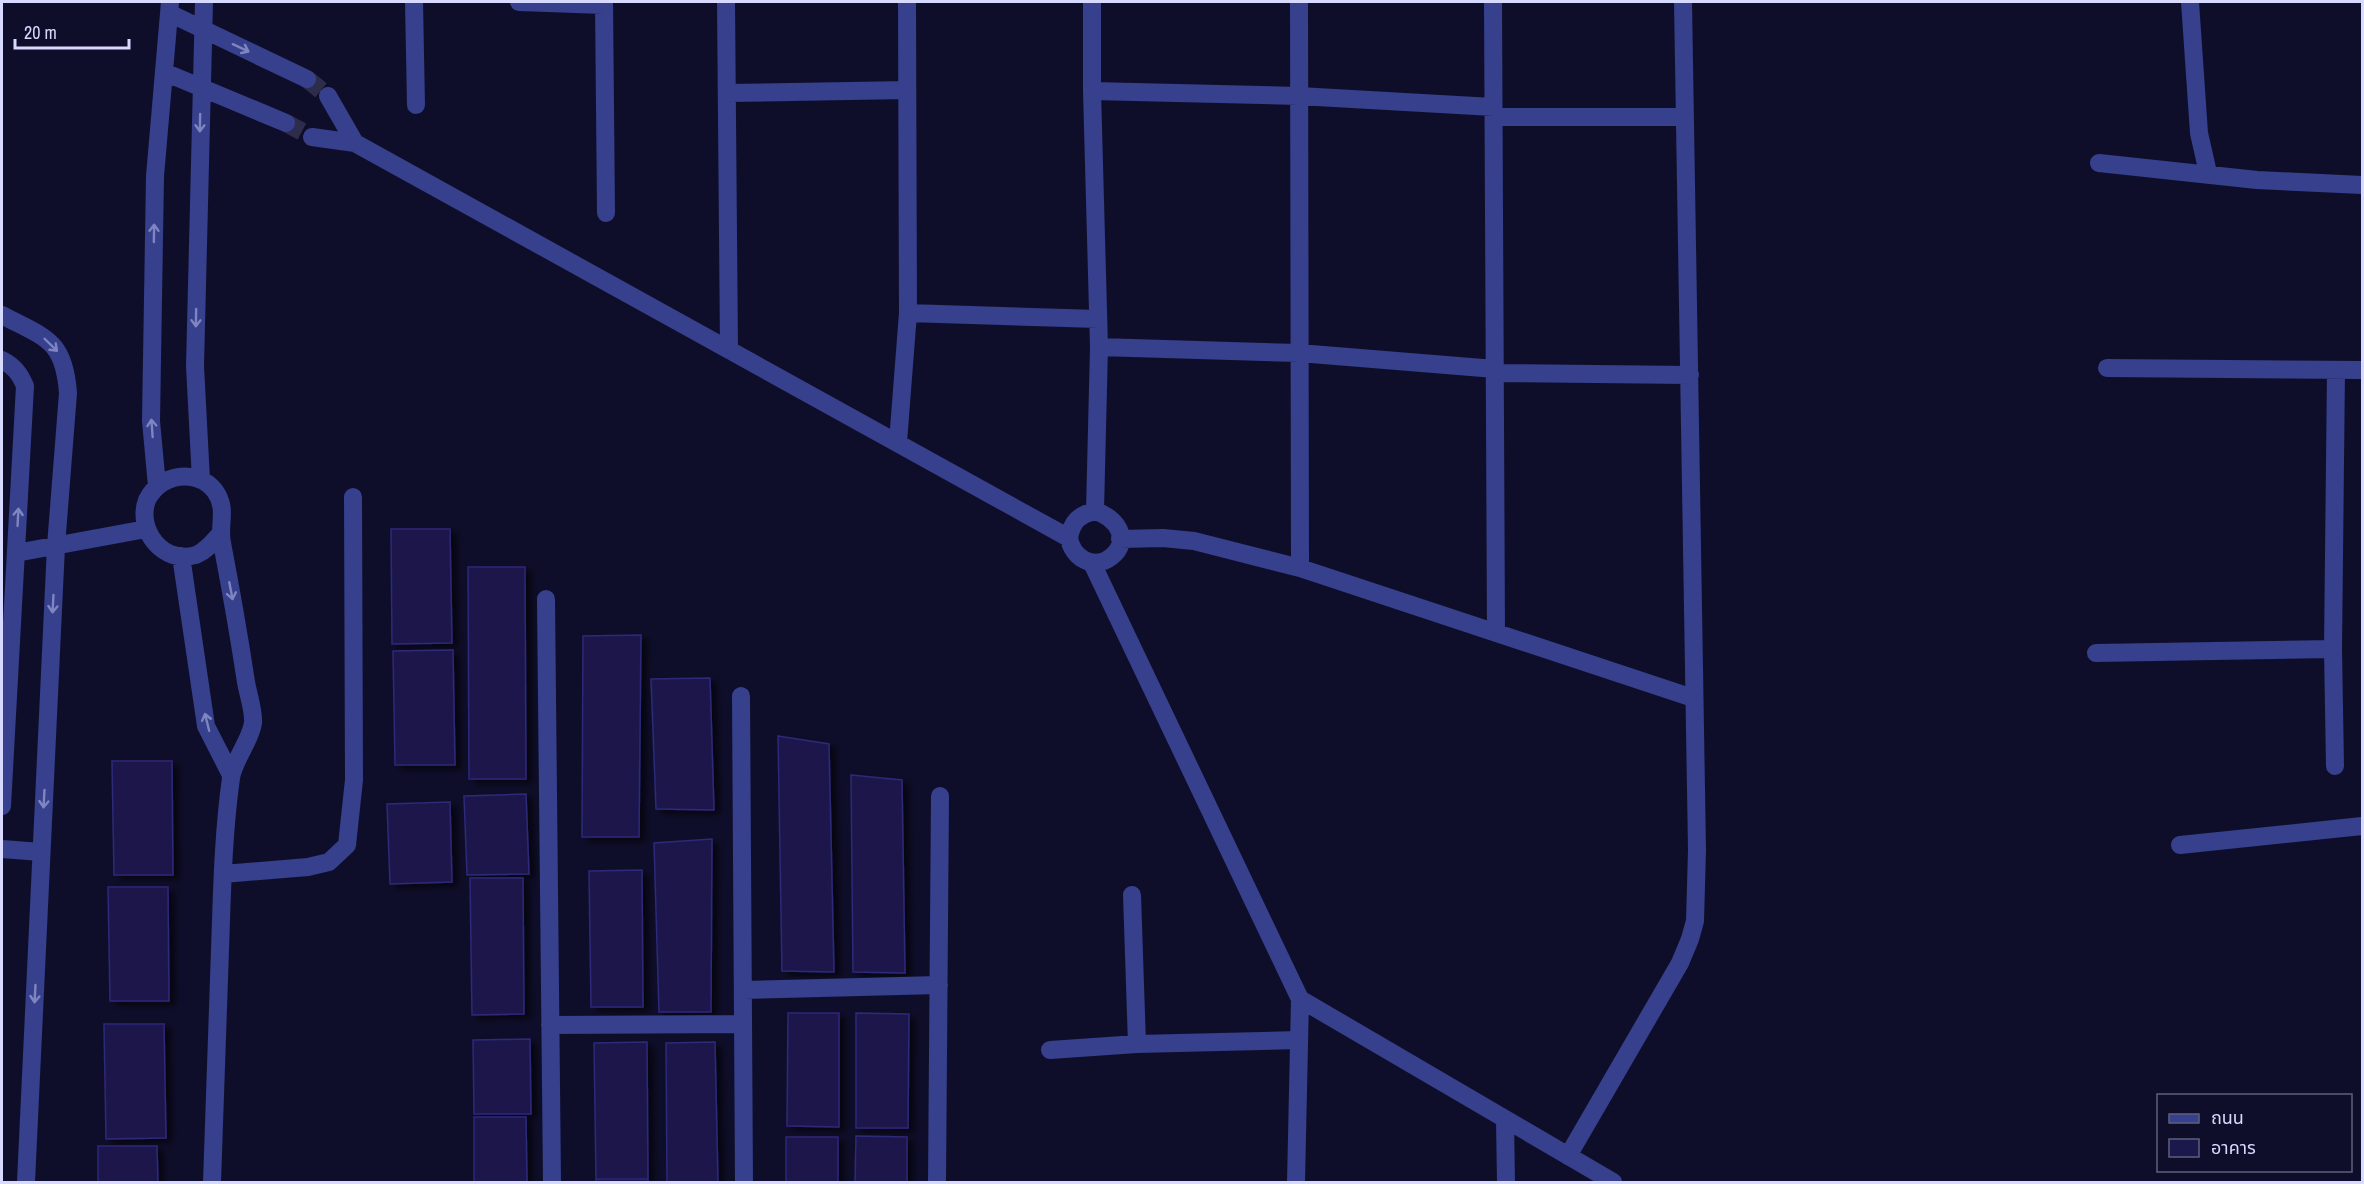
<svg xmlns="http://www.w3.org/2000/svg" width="2364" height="1184" viewBox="0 0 2364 1184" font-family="'Archivo Narrow','Noto Sans Thai',sans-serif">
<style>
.building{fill:#1b194c;stroke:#2d297a;stroke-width:1.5;filter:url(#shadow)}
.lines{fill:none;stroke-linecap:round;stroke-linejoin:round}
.minor-tunnel{stroke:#2d2c4a;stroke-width:18;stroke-dasharray:18 9;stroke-linecap:butt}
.minor{stroke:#36408c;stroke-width:18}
.oneway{stroke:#7e85c0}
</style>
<defs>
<filter id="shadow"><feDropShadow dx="6" dy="4" stdDeviation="3" flood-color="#0009"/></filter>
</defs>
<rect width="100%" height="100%" fill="#0f0e2a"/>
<!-- building -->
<path class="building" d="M391,529H450L452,643L392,644Z
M468,567H525L526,779H469Z
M641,635L639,837H582L583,636Z
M453,650L455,765H395L393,651Z
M710,678L714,810L656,809L651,679Z
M778,736L829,744L834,972L782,971Z
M112,761H172L173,875H114Z
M851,775L902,780L905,973L853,972Z
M526,794L529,874L467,875L464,796Z
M450,802L452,882L390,884L387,804Z
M712,839L711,1012H659L654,843Z
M642,870L643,1007H591L589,871Z
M470,878H523L524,1014L472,1015Z
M108,887H168L169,1001H110Z
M788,1013H839V1127L787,1126Z
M856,1013L909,1014L908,1128H856Z
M104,1024H164L166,1138L106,1139Z
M530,1039L531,1114H474L473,1040Z
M647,1042L648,1179H596L594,1043Z
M715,1042L718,1182H667L666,1043Z
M474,1117H526L527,1182H474Z
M856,1136L907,1137V1182H855Z
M786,1137H838V1182H786Z
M98,1146H157L158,1182H98Z
M596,1179H648V1182H596Z"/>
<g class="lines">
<!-- minor-tunnel -->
<path class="minor-tunnel" d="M307,79L328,96
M286,123L312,137"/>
<!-- minor -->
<path class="minor" d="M414,2L416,105
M519,2L604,5
M604,2L606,213
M726,2L729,350
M1092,2V91L1099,347L1095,511
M1299,2L1300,568
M1493,2L1496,632
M2190,2L2199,133L2208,173
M169,13L307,79
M164,72L286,123
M1092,91L1299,96L1493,107
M727,93L907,90
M328,96L355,143
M1494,117H1685
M312,137L355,143L1069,538C1072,557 1093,571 1111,557C1132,541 1117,517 1095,511C1079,515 1072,521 1069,538
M2099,163L2257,180L2362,185
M908,313L1098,319
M2,315C45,338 64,339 68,393L56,546L26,1182
M1099,347L1299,353L1495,369
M2,360C14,366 20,374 25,386L2,806
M2107,368L2362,370
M1494,373L1690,375
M898,442L908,313L907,2
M201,480L195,366L204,2
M157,486L151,421L155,176L170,2
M1120,539L1163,538L1194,541L1300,568L1693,698
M16,553L146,529
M181,556L206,726L231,775
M1092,563L1300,999L1613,1182
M546,599L552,1182
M2096,653L2333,649
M741,696L744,1182
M2335,766L2333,649L2336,370
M2180,845L2362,826
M2,849L41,852
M223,874L308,867L329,862L347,845L354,780L353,497
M1132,895L1137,1044
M743,990L939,985
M550,1025L743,1024
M1050,1050L1137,1044L1299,1040
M1505,1121L1506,1182
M1568,1156L1680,963L1690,939L1695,921L1697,850L1683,2
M212,1182C215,1105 218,1028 220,950C222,893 223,835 231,778C234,759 250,742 253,723C254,711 248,694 246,682C239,636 231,590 222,543C218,525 228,509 215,491C202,474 179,473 162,483C156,487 150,494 147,500C136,530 163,565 196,555C206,551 213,542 220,534
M937,1182L940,796
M1296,1182L1300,999"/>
</g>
<!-- one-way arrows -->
<defs><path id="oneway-shaft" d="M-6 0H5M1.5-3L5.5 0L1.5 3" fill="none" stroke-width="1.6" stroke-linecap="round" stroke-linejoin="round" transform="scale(1.5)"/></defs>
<g class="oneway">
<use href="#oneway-shaft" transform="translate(241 48) rotate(25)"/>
<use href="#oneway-shaft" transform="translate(200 123) rotate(91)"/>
<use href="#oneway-shaft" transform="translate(154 233) rotate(-89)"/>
<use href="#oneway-shaft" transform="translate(196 318) rotate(91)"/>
<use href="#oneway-shaft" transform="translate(51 345) rotate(44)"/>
<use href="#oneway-shaft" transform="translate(152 428) rotate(-94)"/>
<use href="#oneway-shaft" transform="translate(18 517) rotate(-87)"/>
<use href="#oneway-shaft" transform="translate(231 591) rotate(79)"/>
<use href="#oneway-shaft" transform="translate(53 604) rotate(93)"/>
<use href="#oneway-shaft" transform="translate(207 722) rotate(-104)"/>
<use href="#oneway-shaft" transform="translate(44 799) rotate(93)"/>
<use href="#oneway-shaft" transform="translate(35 994) rotate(93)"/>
</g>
<!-- border -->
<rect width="2364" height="1184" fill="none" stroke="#d7d9ff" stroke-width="6"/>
<!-- legend -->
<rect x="2157" y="1094" width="195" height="78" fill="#0f0e2a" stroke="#5f5f7f" stroke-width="1.5"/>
<rect x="2169" y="1114" width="30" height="9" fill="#36408c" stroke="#5f5f7f" stroke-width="1.5"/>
<text x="2211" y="1124" font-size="18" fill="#d7d9ff">ถนน</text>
<rect x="2169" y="1139" width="30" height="18" fill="#1b194c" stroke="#5f5f7f" stroke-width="1.5"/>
<text x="2211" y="1154" font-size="18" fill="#d7d9ff">อาคาร</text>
<!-- scale -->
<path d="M15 39v9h114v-9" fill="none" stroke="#d7d9ff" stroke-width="3"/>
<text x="24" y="39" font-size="18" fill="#d7d9ff" stroke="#0f0e2a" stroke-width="4.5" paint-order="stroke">20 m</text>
</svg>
